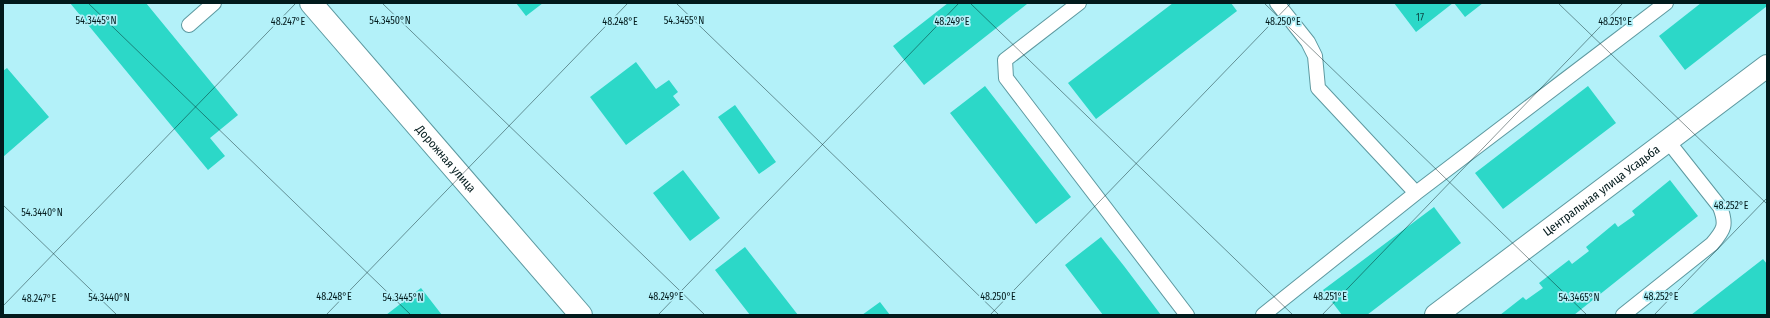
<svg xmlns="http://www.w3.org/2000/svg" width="1770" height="318" viewBox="0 0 1770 318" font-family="'Fira Sans Condensed',sans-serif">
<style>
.building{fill:#2cd8c8}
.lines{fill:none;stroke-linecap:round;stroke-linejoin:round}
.service-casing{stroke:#5d99a0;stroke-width:16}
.minor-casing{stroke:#5d99a0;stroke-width:24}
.service{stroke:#fff;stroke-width:14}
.minor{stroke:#fff;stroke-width:22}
.ticks{fill:none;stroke:#021a1c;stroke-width:1;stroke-opacity:0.45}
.labels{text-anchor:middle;stroke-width:3.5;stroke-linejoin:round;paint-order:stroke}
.number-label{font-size:10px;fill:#0c4a47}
.street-label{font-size:12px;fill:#021a1c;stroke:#b3f1f9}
.ticks-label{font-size:10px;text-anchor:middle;fill:#021a1c;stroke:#b3f1f9;stroke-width:3.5;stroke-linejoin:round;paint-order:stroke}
</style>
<rect width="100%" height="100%" fill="#b3f1f9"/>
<!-- building -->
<path class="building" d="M70,3H146L238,115L210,138L225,156L208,170Z
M516,3H543L526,16Z
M948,3L1027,4L924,85L893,46Z
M1173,3H1231L1237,11L1096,119L1068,83Z
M1394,3H1453L1416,32Z
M1454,3H1483L1465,17Z
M1701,3H1767V6L1685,70L1659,36Z
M636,62L656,89L669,80L678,92L673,96L680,105L626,145L590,97Z
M7,68L49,117L3,157V71Z
M985,86L1071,197L1036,224L950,113Z
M1588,86L1616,123L1503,209L1475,173Z
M735,105L776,162L759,174L718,117Z
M683,170L720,218L690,241L653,193Z
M1670,180L1698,216L1574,315H1500L1523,297L1526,300L1543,288L1539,283L1569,260L1572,264L1589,251L1586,247L1615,223L1618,227L1635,215L1632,211Z
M1434,207L1461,243L1367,315H1342L1323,290Z
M1101,237L1124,266L1161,315H1103L1065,265Z
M745,247L798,315H750L715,270Z
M1763,259L1767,264V315H1691Z
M421,288L442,315H386Z
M880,302L890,315H862Z"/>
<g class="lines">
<defs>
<path id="service" d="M1079,3L1005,60L1006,78L1187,315
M1277,3L1308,42L1315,56L1318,88L1416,193
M189,25L214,3
M1263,315L1416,193L1666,3
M1623,315L1712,244C1724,230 1727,225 1720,207L1667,140"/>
<g id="minor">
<path id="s1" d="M311,3L581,315"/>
<path id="s2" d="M1436,315L1767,66"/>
</g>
</defs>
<!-- service casing -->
<use href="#service" class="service-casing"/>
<!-- minor casing -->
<use href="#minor" class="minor-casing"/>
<!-- service -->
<use href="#service" class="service"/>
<!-- minor -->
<use href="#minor" class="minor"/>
</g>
<!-- ticks -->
<path class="ticks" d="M88,3L411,315M382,3L705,315M676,3L999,315M970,3L1293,315M1264,3L1587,315M1558,3L1767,204M3,205L117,315M3,306L296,3M326,315L628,3M658,315L959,3M990,315L1291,3M1322,315L1623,3M1654,315L1767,198"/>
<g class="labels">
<!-- number labels -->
<g class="number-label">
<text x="1420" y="21">17</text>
</g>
<!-- street labels -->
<g class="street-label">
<text dy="4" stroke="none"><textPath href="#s1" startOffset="206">Дорожная улица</textPath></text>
<text dy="4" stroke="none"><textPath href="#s2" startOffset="207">Центральная улица Усадьба</textPath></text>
</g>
</g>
<g class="ticks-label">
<text x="96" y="24">54.3445°N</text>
<text x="390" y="24">54.3450°N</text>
<text x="684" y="24">54.3455°N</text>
<text x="288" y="25">48.247°E</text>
<text x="620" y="25">48.248°E</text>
<text x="952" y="25">48.249°E</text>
<text x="1283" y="25">48.250°E</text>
<text x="1615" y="25">48.251°E</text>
<text x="1731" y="209">48.252°E</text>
<text x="42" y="216">54.3440°N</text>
<text x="334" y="300">48.248°E</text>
<text x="666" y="300">48.249°E</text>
<text x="998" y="300">48.250°E</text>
<text x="1330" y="300">48.251°E</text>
<text x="1661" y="300">48.252°E</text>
<text x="109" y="301">54.3440°N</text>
<text x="403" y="301">54.3445°N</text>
<text x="1579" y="301">54.3465°N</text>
<text x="39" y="302">48.247°E</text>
</g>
<!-- border -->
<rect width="1770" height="318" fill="none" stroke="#021a1c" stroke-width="8"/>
</svg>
